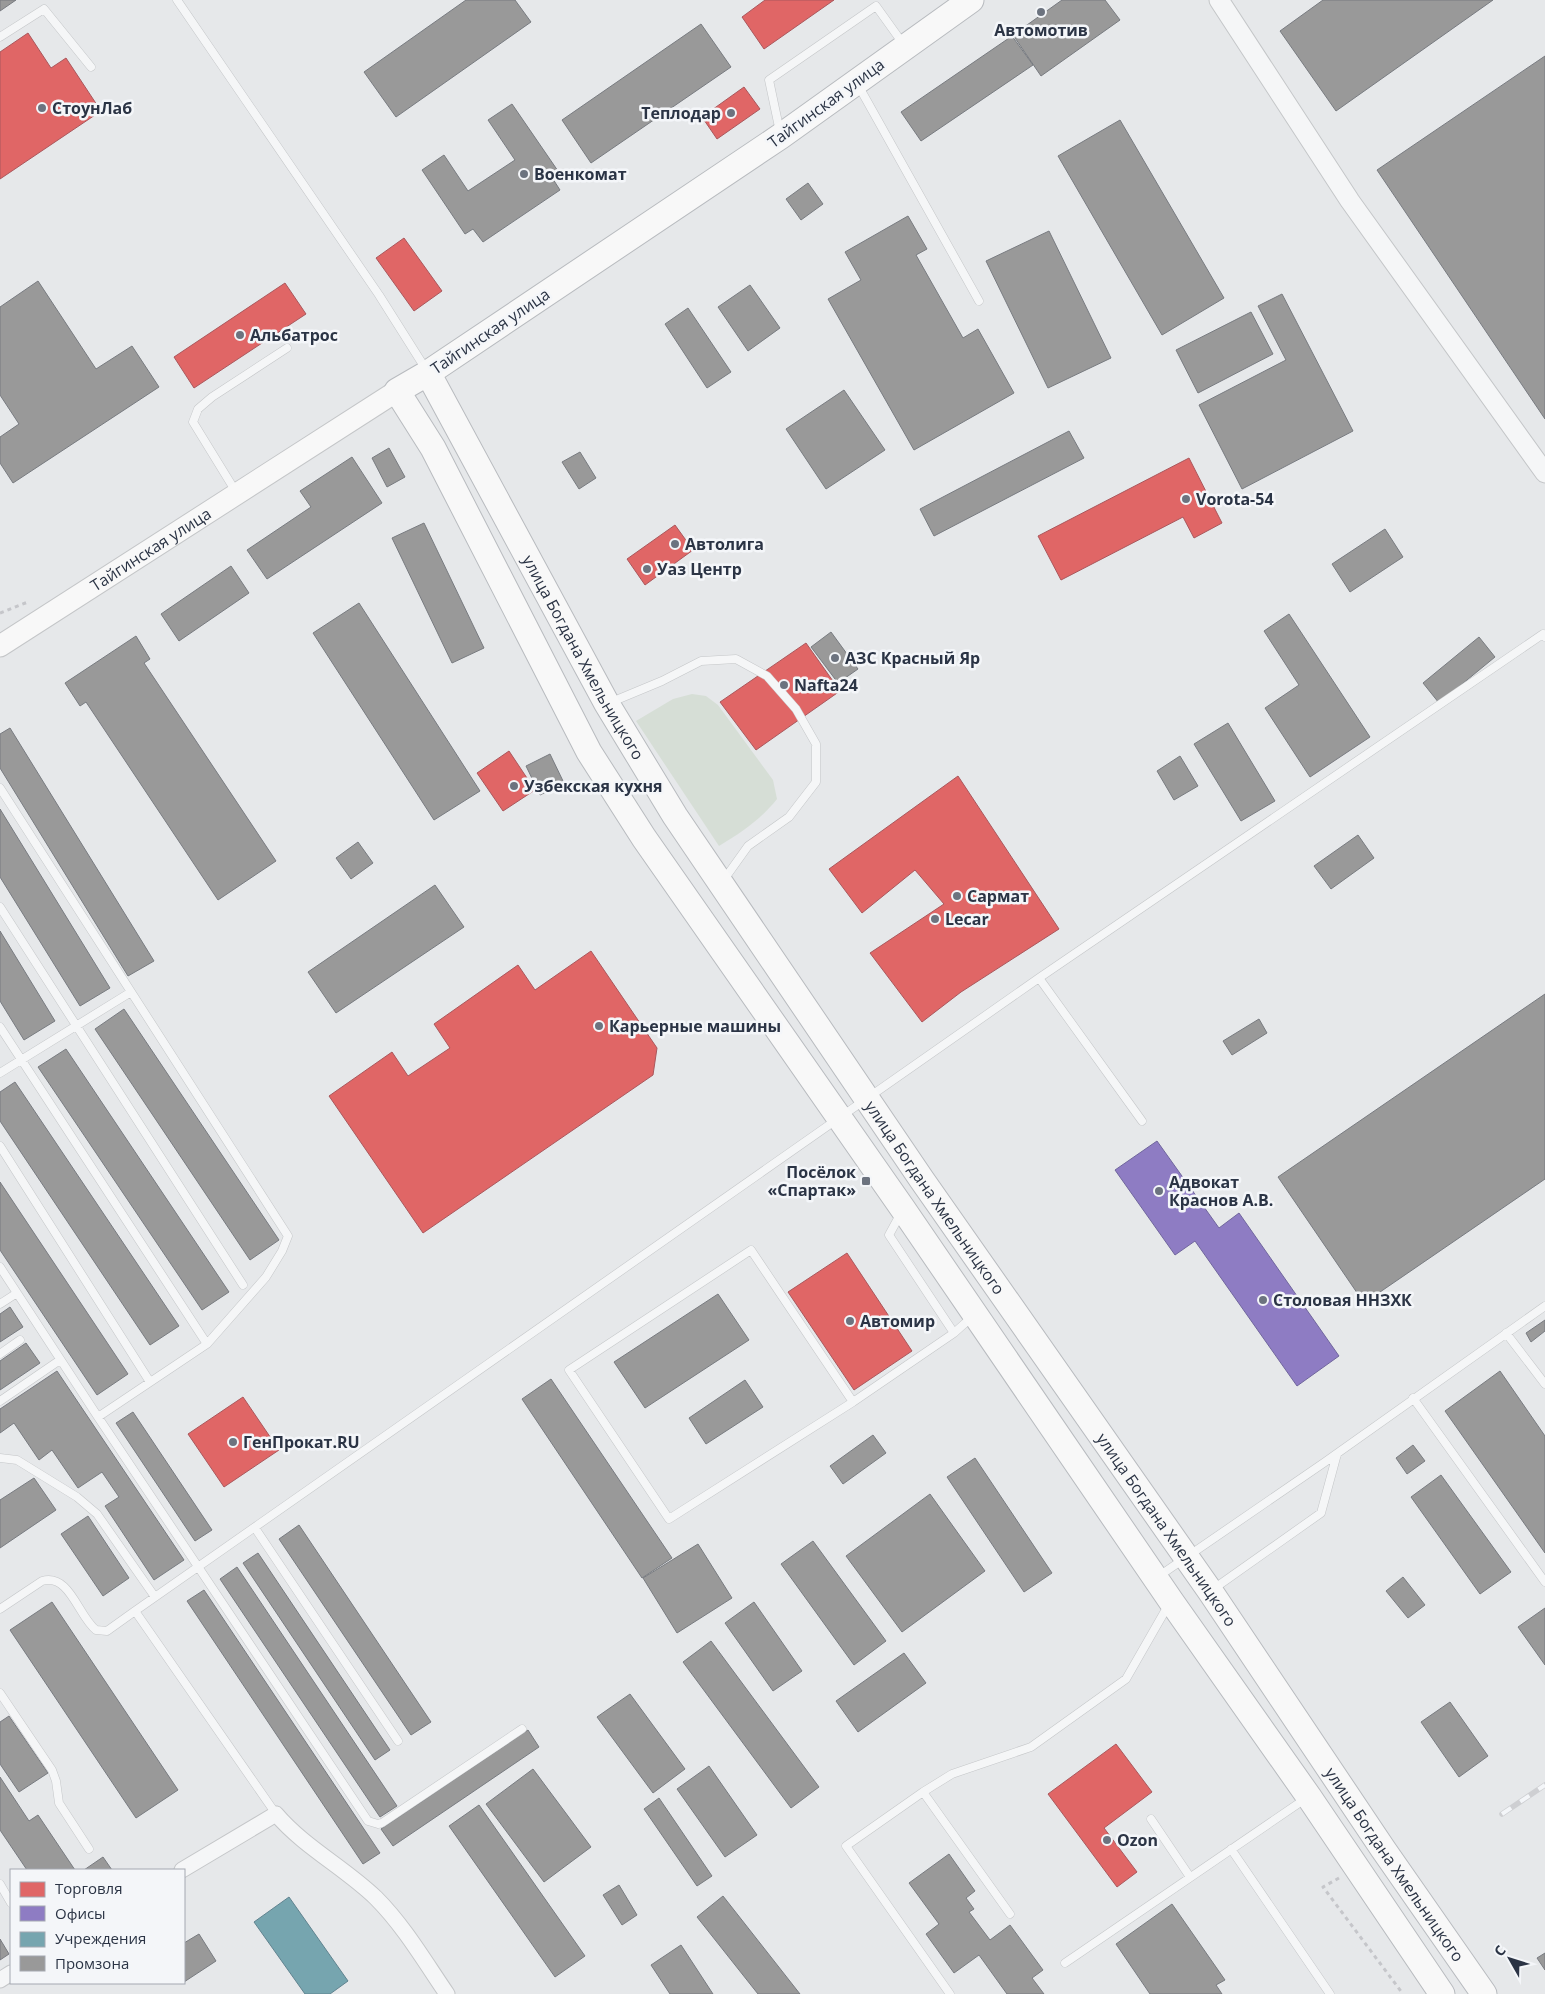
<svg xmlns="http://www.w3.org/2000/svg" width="1545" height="1994" viewBox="0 0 1545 1994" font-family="'Open Sans',sans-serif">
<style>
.green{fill:#d6ded6}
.shops{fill:#e06666;stroke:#aa575c}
.offices{fill:#8e7cc3;stroke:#70669d}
.public{fill:#76a5af;stroke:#60838f}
.industry{fill:#999;stroke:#787b80}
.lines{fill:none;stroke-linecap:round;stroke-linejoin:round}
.service-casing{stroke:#c4c6c8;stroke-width:9}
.minor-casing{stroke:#c4c6c8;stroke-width:17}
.tertiary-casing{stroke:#c4c6c8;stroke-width:21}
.secondary-casing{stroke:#c4c6c8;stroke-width:23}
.trunk-casing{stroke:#b8bbbf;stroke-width:27}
.path{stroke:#c5c6ca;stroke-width:3;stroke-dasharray:4 4;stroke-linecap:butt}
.service{stroke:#f5f6f7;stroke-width:8}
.minor{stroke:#f5f6f7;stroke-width:15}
.tertiary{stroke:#f5f6f7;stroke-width:19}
.secondary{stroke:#f8f8f8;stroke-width:21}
.trunk{stroke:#f8f8f8;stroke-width:25}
.rail-casing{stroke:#cecfd2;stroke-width:5.5}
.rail{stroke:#f4f6f9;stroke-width:4;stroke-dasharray:11;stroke-linecap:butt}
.poi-dot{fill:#6c737f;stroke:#f4f6f9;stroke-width:2}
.labels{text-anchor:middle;stroke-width:5;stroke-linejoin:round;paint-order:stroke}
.poi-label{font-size:16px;font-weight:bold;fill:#2b3445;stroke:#f4f6f9;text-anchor:start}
.street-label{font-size:16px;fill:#2b3445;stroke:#f4f6f9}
</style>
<rect width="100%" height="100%" fill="#e6e8ea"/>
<!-- green -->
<path class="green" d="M692,694L706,696L718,705L773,780L777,799C760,820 742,832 719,846L636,721L673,699Z"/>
<!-- shops -->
<path class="shops" d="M765,0H834L764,49L742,17Z
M28,33L51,68L66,58L101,111L0,179V52Z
M744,87L760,109L717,139L702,117Z
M404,238L442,291L414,311L376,258Z
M285,283L306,314L194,388L174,357Z
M1189,458L1222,523L1194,538L1183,517L1061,580L1038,536Z
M675,525L693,550L645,585L627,559Z
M806,643L840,691L756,750L720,702Z
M509,751L535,790L503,811L477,773Z
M958,776L1059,929L961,992L922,1022L870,953L944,904L915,870L862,913L829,869Z
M591,951L657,1048L653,1075L423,1233L329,1096L392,1052L408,1076L450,1048L434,1024L518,965L535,990Z
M847,1253L912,1351L854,1390L788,1292Z
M243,1397L279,1450L224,1487L188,1434Z
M1116,1744L1152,1792L1104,1828L1137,1872L1117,1887L1048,1794Z"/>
<!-- offices -->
<path class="offices" d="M1157,1141L1219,1228L1239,1213L1339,1356L1297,1386L1195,1241L1175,1255L1115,1170Z"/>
<!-- public -->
<path class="public" d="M289,1897L348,1981L330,1994H305L254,1922Z"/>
<!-- industry -->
<path class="industry" d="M0,0H16L0,11Z
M466,0H515L531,22L396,117L364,72Z
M1062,0H1105L1120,20L1041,76L1013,35Z
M1323,0H1493L1336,111L1280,31Z
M701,24L731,67L591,163L562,120Z
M1012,36L1033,65L921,141L901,112Z
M1545,56V419L1377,170Z
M512,104L558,171L551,176L560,190L483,242L473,229L465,234L422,170L444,155L468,191L515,160L488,120Z
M1120,120L1224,298L1162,335L1058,156Z
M808,183L823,204L801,220L786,199Z
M908,216L927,249L916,255L963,338L978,329L1014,393L914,450L828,299L861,280L845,252Z
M1049,231L1111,358L1048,388L986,261Z
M38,281L96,369L132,346L159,387L13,483L0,463V437L19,424L0,395V307Z
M750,285L780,328L748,351L718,307Z
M1282,294L1353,431L1242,489L1199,405L1286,360L1258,306Z
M688,308L731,372L707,388L665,324Z
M1251,312L1273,354L1198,393L1176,350Z
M844,390L885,450L826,489L786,429Z
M1069,431L1084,458L934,536L920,509Z
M389,448L405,477L387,487L372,458Z
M580,452L596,478L579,489L562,462Z
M352,457L382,503L267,579L247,550L311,507L300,491Z
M424,523L484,648L452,663L392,538Z
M1385,529L1403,557L1350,592L1332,564Z
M231,566L249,593L179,641L161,614Z
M359,603L480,791L434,820L313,633Z
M1289,614L1370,737L1310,777L1265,708L1299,685L1264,631Z
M831,632L858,669L838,683L811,647Z
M136,636L150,659L144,663L276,861L218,900L86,702L80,706L65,683Z
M1479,637L1495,657L1439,703L1423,683Z
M1228,723L1275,801L1241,821L1194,744Z
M10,728L154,961L128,976L0,768V734Z
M550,754L564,783L540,795L526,766Z
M1180,756L1198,786L1174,800L1157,771Z
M0,809L110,988L80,1006L0,877Z
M1358,835L1374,858L1331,889L1314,866Z
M358,842L373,863L351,879L336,858Z
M435,885L464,927L336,1013L308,972Z
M0,931L55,1021L24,1040L0,1001Z
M1545,994V1179L1364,1303L1278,1177Z
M124,1009L279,1240L250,1260L95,1029Z
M1259,1019L1267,1033L1232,1055L1223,1041Z
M66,1049L229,1292L202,1310L38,1067Z
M15,1082L179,1326L150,1345L0,1121V1092Z
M0,1182L128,1374L97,1395L0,1250Z
M718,1294L749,1340L645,1408L614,1362Z
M10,1307L23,1327L0,1342V1314Z
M1545,1320V1331L1531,1342L1526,1333Z
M26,1343L40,1363L0,1390V1361Z
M57,1371L184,1560L154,1580L105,1506L119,1497L102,1472L78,1488L52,1450L39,1460L14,1423L0,1433V1409Z
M1500,1371L1545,1436V1553L1445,1411Z
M551,1379L672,1558L642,1578L522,1399Z
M745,1380L763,1407L706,1444L689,1418Z
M133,1412L212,1530L195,1541L116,1423Z
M873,1435L886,1453L843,1484L830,1466Z
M1413,1445L1425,1461L1407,1474L1396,1458Z
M975,1458L1052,1573L1024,1592L947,1477Z
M1441,1475L1511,1572L1480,1594L1411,1497Z
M34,1478L56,1510L0,1548V1500Z
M930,1494L985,1571L902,1632L846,1556Z
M88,1516L129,1578L103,1596L61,1534Z
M299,1525L431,1722L411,1735L279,1539Z
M813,1541L886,1641L854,1665L781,1564Z
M698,1544L732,1598L677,1633L643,1578Z
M258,1553L390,1750L375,1760L243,1563Z
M237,1567L397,1806L380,1817L220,1579Z
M1403,1577L1425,1605L1408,1618L1386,1591Z
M204,1590L380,1853L363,1864L187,1601Z
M52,1602L178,1790L136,1818L10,1630Z
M754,1602L802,1671L773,1691L725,1623Z
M1545,1608V1665L1518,1627Z
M711,1641L819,1787L791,1808L683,1662Z
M904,1653L926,1683L858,1732L836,1701Z
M630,1694L685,1769L653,1793L597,1717Z
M1450,1702L1488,1756L1459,1777L1421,1722Z
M9,1716L48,1773L19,1792L0,1764V1722Z
M528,1730L539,1747L393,1846L381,1829Z
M709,1766L757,1835L725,1857L677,1789Z
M533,1769L591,1847L544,1882L486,1804Z
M0,1777L29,1821L38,1815L75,1870H27L0,1830Z
M659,1798L712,1876L697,1886L644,1809Z
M479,1805L585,1956L555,1977L449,1826Z
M949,1854L975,1891L966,1898L974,1909L969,1912L990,1940L1010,1925L1043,1970L1032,1978L1044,1994H1007L979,1955L954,1973L926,1934L939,1924L909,1883Z
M103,1857L112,1870H84Z
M619,1885L637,1915L622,1925L603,1895Z
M723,1896L800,1994H758L697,1917Z
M1172,1904L1225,1980L1216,1985L1222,1994H1150L1116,1944Z
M199,1934L216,1961L184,1982V1943Z
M0,1939L9,1954L0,1960Z
M681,1945L713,1994H670L651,1965Z
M1545,1953V1970L1537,1958Z"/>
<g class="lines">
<defs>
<path id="service" d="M177,0L379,295L427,371
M0,37L44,9L91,67
M858,85L979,301
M780,132L769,80L876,6L904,45
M236,492L193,422L198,409L212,397L287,348
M609,703L662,681L701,661L736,659L767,676L796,709L816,744V782L789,817L748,846L723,881
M0,788L288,1236L282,1251L266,1277L207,1344L98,1417
M0,907L243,1285
M1039,978L1142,1121
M0,1027L207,1344
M0,1073L131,992
M0,1146L150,1382
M901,1213L889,1235L954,1333
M0,1267L98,1417L368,1821L378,1824L382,1823L522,1729
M0,1304L17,1293
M1506,1333L1545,1384
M0,1354L20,1340
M1413,1398L1545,1582
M0,1401L60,1360
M853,1402L751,1250L569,1370L669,1519L853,1402L954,1333L973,1316
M0,1458L17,1460L77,1497L97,1514L155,1597
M255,1528L398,1741
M1159,1576L1325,1462L1545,1306
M1212,1590L1321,1513L1337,1454
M0,1609L42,1581C70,1573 78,1616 96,1630L107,1631L135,1611
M0,1693L52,1770L56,1781L59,1803L89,1849
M923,1792L846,1846L950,1994
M276,1814L135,1611L1039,978L1543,634L1545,637
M1151,1819L1190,1877
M1231,1849L1330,1994
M0,1884L11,1903
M1010,1914L923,1792L952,1774L1031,1747L1126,1679L1169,1604
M1065,1963L1305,1799"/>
<path id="minor" d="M182,1870L276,1814C304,1847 345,1868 376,1898C404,1926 425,1962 447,1994
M0,1980L11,1973"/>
<path id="tertiary" d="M1219,0L1350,201L1545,473"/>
<g id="secondary">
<path id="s1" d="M0,646L397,391"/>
</g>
<g id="trunk">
<path d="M971,0L781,136L428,373L397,391L433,448L589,752L644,838L903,1209L1171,1601L1309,1797L1442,1994"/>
<path id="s2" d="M428,373L607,704L675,816L922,1180L1210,1591L1383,1849L1484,1994"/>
</g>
</defs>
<!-- service casing -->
<use href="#service" class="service-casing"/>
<!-- minor casing -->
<use href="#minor" class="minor-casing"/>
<!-- tertiary casing -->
<use href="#tertiary" class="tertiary-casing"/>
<!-- secondary casing -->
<use href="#secondary" class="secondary-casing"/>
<!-- trunk casing -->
<use href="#trunk" class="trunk-casing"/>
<!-- path -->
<path class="path" d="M0,613L28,602
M1339,1878L1323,1887L1403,1994"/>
<!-- service -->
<use href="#service" class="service"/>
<!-- minor -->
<use href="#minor" class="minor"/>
<!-- tertiary -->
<use href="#tertiary" class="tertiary"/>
<!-- secondary -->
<use href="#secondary" class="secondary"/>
<!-- trunk -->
<use href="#trunk" class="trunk"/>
<defs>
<path id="rail" d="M1502,1814L1545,1785"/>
</defs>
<!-- rail casing -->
<use href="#rail" class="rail-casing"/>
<!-- rail -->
<use href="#rail" class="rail"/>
</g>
<!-- markers -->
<g class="poi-dot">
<circle cx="1041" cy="12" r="5"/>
<circle cx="42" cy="108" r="5"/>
<circle cx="731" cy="113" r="5"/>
<circle cx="524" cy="174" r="5"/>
<circle cx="240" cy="335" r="5"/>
<circle cx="1186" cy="499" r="5"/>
<circle cx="675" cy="544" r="5"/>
<circle cx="647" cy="569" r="5"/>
<circle cx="835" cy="658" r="5"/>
<circle cx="784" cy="685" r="5"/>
<circle cx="514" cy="786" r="5"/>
<circle cx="957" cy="896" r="5"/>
<circle cx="935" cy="919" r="5"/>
<circle cx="599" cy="1026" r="5"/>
<rect x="861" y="1176" width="10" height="10" rx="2.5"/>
<circle cx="1159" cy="1191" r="5"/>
<circle cx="1263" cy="1300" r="5"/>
<circle cx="850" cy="1321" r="5"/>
<circle cx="233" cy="1442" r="5"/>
<circle cx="1107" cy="1840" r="5"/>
</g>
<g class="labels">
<!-- poi labels -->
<g class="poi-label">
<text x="1041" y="36" text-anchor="middle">Автомотив</text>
<text x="52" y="114">СтоунЛаб</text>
<text x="721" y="119" text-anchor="end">Теплодар</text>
<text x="534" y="180">Военкомат</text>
<text x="250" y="341">Альбатрос</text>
<text x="1196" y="505">Vorota-54</text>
<text x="685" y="550">Автолига</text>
<text x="657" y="575">Уаз Центр</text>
<text x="845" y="664">АЗС Красный Яр</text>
<text x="794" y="691">Nafta24</text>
<text x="524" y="792">Узбекская кухня</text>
<text x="967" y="902">Сармат</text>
<text x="945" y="925">Lecar</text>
<text x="609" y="1032">Карьерные машины</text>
<text x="856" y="1178" text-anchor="end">Посёлок<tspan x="856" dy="18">«Спартак»</tspan></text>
<text x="1169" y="1188">Адвокат<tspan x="1169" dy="18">Краснов А.В.</tspan></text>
<text x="1273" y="1306">Столовая ННЗХК</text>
<text x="860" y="1327">Автомир</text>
<text x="243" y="1448">ГенПрокат.RU</text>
<text x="1117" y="1846">Ozon</text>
</g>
<!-- street labels -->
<g class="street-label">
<text transform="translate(826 103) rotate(-36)" y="6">Тайгинская улица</text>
<text transform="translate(490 331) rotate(-34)" y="6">Тайгинская улица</text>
<text dy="6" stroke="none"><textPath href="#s1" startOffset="179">Тайгинская улица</textPath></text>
<text dy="6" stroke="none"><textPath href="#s2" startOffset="324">улица Богдана Хмельницкого</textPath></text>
<text dy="6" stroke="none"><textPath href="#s2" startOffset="969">улица Богдана Хмельницкого</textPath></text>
<text dy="6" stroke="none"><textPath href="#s2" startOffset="1374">улица Богдана Хмельницкого</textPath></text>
<text dy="6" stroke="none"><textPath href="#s2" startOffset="1779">улица Богдана Хмельницкого</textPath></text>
</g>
</g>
<!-- legend -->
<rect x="10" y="1869" width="175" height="115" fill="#f4f6f9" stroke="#a4a8b1"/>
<rect x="20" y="1882" width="25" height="15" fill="#e06666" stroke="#a4a8b1"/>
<text x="55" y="1894" font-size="15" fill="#2b3445">Торговля</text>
<rect x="20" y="1906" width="25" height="15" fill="#8e7cc3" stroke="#a4a8b1"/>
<text x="55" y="1919" font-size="15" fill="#2b3445">Офисы</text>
<rect x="20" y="1932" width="25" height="15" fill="#76a5af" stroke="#a4a8b1"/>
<text x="55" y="1944" font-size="15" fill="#2b3445">Учреждения</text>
<rect x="20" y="1956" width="25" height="15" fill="#999999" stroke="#a4a8b1"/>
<text x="55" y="1969" font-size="15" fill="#2b3445">Промзона</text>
<!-- north arrow -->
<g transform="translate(1510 1959) rotate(309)" stroke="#f4f6f9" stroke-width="4" paint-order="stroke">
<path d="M0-4L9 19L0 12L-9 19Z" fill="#2b3445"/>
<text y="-8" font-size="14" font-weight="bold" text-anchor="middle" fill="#2b3445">С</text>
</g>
</svg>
